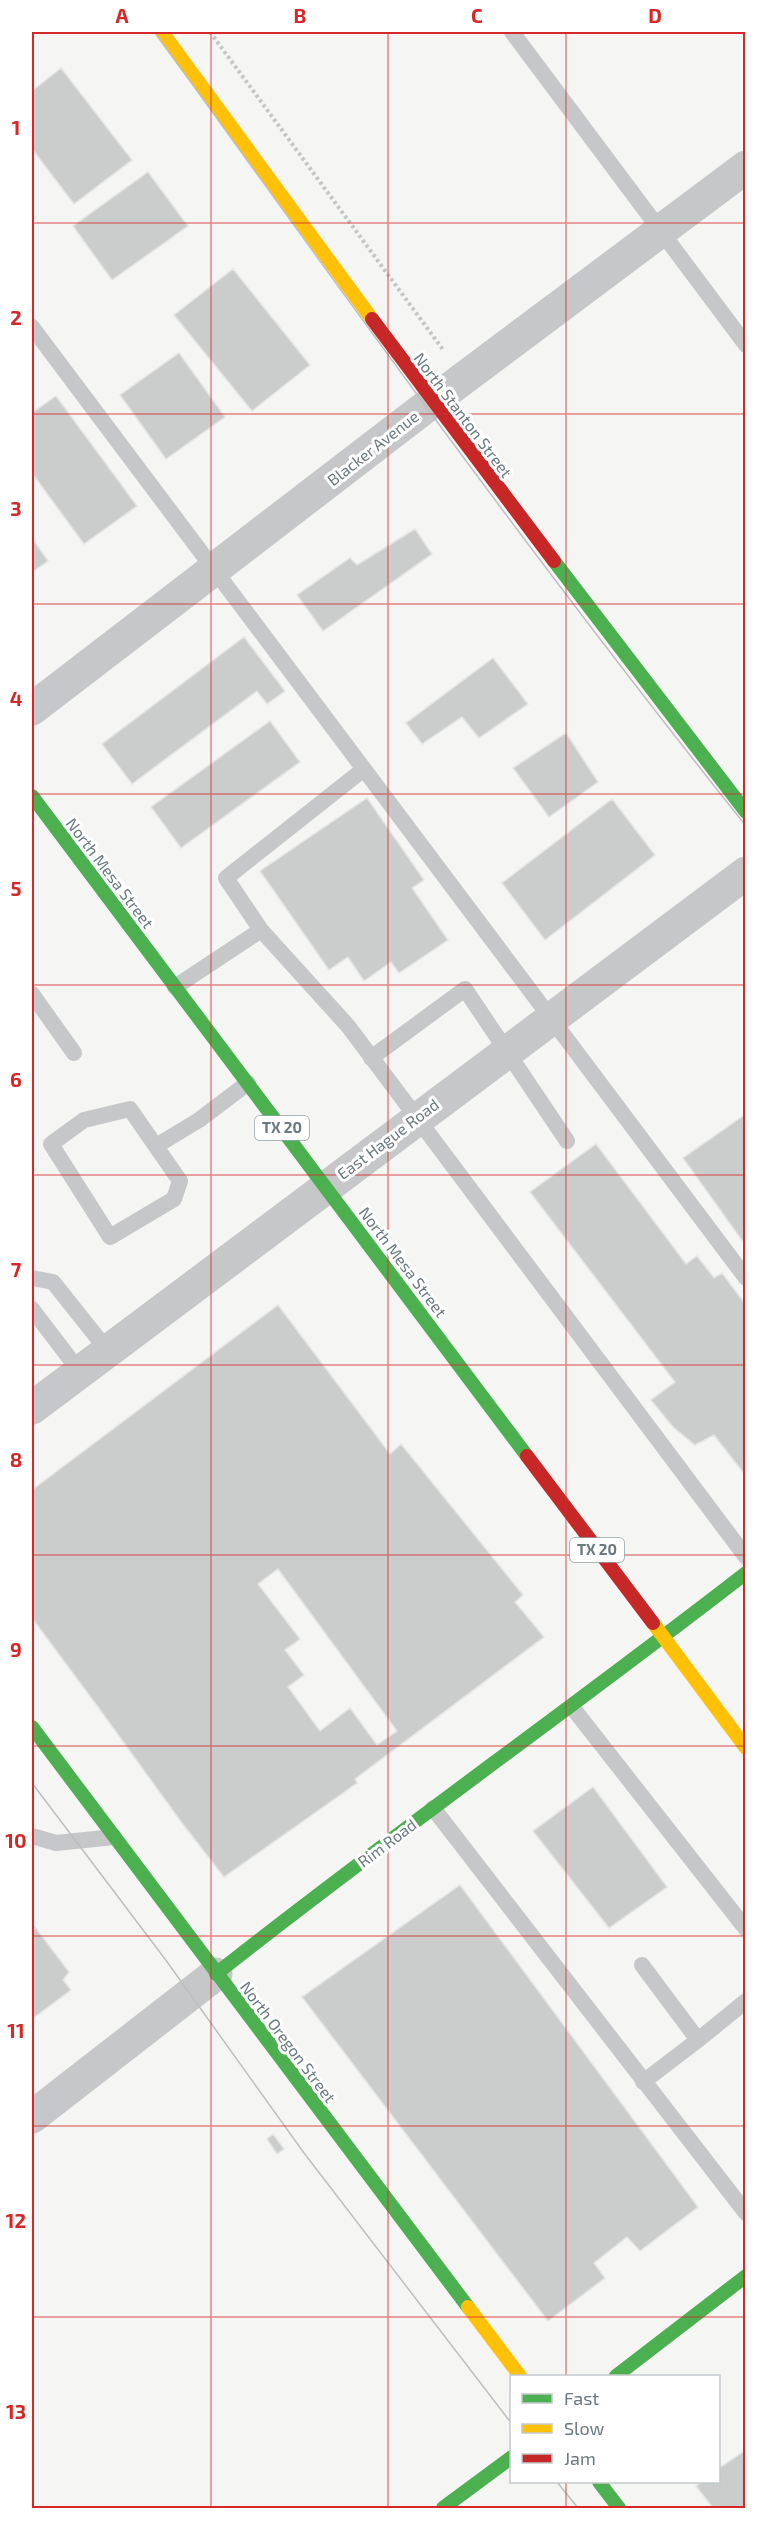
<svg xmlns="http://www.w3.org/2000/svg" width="777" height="2540" viewBox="0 0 777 2540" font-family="'Exo 2',sans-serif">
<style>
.building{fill:#cbcccc;stroke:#e4e4e4;stroke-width:1.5;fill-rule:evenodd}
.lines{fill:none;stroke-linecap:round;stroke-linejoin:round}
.path{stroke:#c5c5c5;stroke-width:4;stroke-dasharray:3 3;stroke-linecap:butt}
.lane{stroke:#c6c7c8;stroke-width:16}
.street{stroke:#c6c7c8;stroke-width:33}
.fast{stroke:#4caf50;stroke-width:14}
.slow{stroke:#ffc107;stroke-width:14}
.jam{stroke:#c62828;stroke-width:14}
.tram{stroke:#bdbebe;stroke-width:1.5}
.grid{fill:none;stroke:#d62828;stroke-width:1.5;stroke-opacity:0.55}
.labels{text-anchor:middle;stroke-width:6;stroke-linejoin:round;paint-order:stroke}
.shield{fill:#fff;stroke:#96a1a6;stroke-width:1.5}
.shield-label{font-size:15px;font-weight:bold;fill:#697980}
.street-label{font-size:16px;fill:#697980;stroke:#fff}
.neatline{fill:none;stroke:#d62828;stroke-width:2}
.grid-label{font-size:20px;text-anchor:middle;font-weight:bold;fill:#d62828}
</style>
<rect width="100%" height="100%" fill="#f5f5f4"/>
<!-- building -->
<path class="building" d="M61,68L132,160L74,204L32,149V91Z
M148,172L188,226L112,280L73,226Z
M233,269L310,365L252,411L174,315Z
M179,353L225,417L166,459L120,395Z
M56,396L137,506L84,544L32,473V413Z
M415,529L432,554L323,631L297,595L350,558L357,565Z
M32,538L48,561L32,572Z
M244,637L285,691L267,704L257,691L132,784L102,744Z
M493,658L528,704L479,738L462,717L422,744L406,723Z
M270,721L300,762L181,848L151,807Z
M566,733L598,782L549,817L513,768Z
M367,798L424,880L412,888L448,940L399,973L391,962L364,981L348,957L329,970L260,871Z
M612,799L655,855L545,940L502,883Z
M746,1114V1246L683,1158Z
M596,1144L686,1264L697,1256L714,1278L722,1273L746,1305V1476L714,1435L695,1445L673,1427L651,1400L675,1382L530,1192Z
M278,1305L390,1454L401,1444L523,1595L515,1602L544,1637L355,1779L357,1783L224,1877L182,1823L98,1707L32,1618V1490ZM278,1569L397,1731L377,1745L350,1708L320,1731L288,1687L304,1675L285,1650L300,1639L258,1584Z
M593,1787L667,1887L609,1928L533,1831Z
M460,1885L698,2207L640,2251L627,2237L594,2263L605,2278L548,2321L302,1997Z
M35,1927L69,1972L63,1980L71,1990L32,2019V1930Z
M273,2134L284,2149L277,2154L267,2139Z
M746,2450V2508H713L696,2486L702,2482H718V2469Z"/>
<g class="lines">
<!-- path -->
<path class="path" d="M210,32L444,351"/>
<!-- lane -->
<path class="lane" d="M512,32L746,345
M32,327L746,1278
M261,930L348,1026L746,1557
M175,987L261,930L226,878L364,769
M32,994L74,1053
M371,1058L465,989L567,1141
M130,1109L180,1181L174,1199L110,1237L51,1144L84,1120Z
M156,1146L199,1120L248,1083
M32,1278L53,1282L108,1351
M32,1309L80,1372
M572,1707L746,1929
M433,1808L746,2213
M32,1836L56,1843L114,1837
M642,1965L698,2040L643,2082
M698,2040L746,2001"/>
<!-- street -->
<path class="street" d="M32,709L432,402L746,167
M32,1408L746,873
M32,2117L216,1974"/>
<!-- fast -->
<path class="fast" d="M554,561L746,812
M32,796L527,1456
M32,1727L468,2307
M216,1974C390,1836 571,1709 746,1573
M616,2376L746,2276
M599,2482L619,2508
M443,2508L512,2457"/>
<!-- slow -->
<path class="slow" d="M162,32L372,319
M653,1623L746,1748
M468,2307L520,2376"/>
<!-- jam -->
<path class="jam" d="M372,319L554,561
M527,1456L653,1623"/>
<!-- tram -->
<path class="tram" d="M155,32C347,300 540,568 746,826
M32,1783L165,1959L304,2153L512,2424
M557,2482L578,2508"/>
</g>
<!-- grid -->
<path class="grid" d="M211,32V2508M388,32V2508M566,32V2376M32,223H746M32,414H746M32,604H746M32,794H746M32,985H746M32,1175H746M32,1365H746M32,1555H746M32,1746H746M32,1936H746M32,2126H746M32,2317H746M566,2482V2508"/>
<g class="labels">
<!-- shield labels -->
<g class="shield">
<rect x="255" y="1116" width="54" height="24" rx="4.5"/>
<rect x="570" y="1538" width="54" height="24" rx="4.5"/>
</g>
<g class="shield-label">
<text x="282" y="1133">TX 20</text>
<text x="597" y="1555">TX 20</text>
</g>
<!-- street labels -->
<g class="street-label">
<text transform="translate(463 415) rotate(53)" y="6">North Stanton Street</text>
<text transform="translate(373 448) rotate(-38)" y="6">Blacker Avenue</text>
<text transform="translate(110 873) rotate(53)" y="6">North Mesa Street</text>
<text transform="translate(388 1139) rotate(-37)" y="6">East Hague Road</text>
<text transform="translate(403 1262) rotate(53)" y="6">North Mesa Street</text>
<text transform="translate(387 1843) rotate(-37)" y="6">Rim Road</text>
<text transform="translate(288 2042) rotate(53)" y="6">North Oregon Street</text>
</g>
</g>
<!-- border -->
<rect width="777" height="2540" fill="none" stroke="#ffffff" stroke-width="66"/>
<!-- legend -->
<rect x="510" y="2375" width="210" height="108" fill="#ffffff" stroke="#c3c9cc" stroke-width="1.5"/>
<rect x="522" y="2394" width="30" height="9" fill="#4caf50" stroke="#c3c9cc" stroke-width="1.5"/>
<text x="564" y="2405" font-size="18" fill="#697980">Fast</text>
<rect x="522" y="2424" width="30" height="9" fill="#ffc107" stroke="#c3c9cc" stroke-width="1.5"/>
<text x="564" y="2435" font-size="18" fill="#697980">Slow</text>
<rect x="522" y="2454" width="30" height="9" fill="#c62828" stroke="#c3c9cc" stroke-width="1.5"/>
<text x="564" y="2465" font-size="18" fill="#697980">Jam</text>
<rect x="33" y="33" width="711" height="2474" class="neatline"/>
<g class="grid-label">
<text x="122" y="23">A</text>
<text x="300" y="23">B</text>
<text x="477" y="23">C</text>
<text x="655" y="23">D</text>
<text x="16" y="135">1</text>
<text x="16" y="325">2</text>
<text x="16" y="516">3</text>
<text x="16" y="706">4</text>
<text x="16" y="896">5</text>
<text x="16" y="1087">6</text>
<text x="16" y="1277">7</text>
<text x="16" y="1467">8</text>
<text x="16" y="1657">9</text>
<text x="16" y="1848">10</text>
<text x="16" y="2038">11</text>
<text x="16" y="2228">12</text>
<text x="16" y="2419">13</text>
</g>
</svg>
